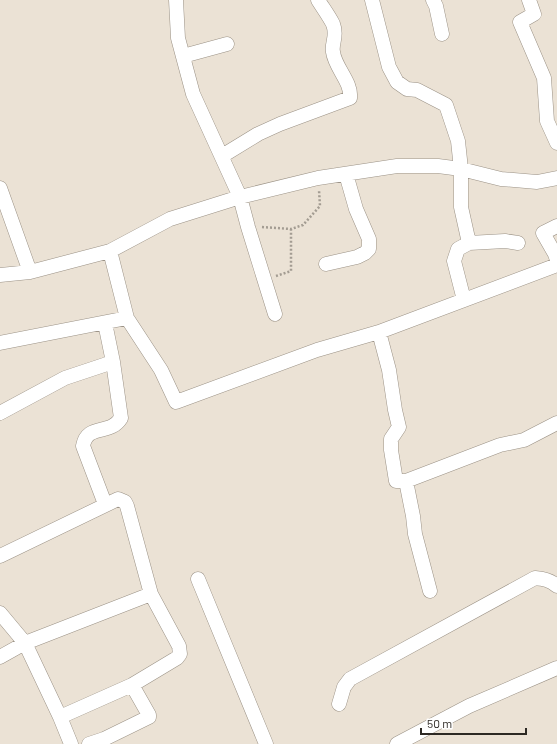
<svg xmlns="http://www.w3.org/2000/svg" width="557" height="744" viewBox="0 0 557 744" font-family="Barlow,sans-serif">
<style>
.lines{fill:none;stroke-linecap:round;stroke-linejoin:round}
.minor-casing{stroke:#9b9286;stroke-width:15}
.path{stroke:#a39c92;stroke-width:2.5;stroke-dasharray:2 2;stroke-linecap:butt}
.minor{stroke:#fff;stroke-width:14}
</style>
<rect width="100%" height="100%" fill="#ebe2d5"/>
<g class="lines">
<defs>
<path id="minor" d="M176,0L178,38L193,94L240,197L248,227L275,314
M372,0L389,67L397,82L407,89L417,90L446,105L458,141L461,169V207L469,243L505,241L518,243
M433,0L436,6L442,34
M529,0L534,14L520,22L544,78L547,121L557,143
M183,56L227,44
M222,156L258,134L280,124L350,98C352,82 335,68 333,52C331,43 338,37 333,24C329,16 323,8 318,0
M0,188L30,272
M557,226L543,233L555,254L557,260
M110,251L127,318L161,370L176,402L317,350L379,332
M326,264L357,257L365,253L369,249V239L356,209L346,174
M557,265L379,332L389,370L395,410L399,427L391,439V450L396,481H406L500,445L524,440L557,423
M0,275L30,272L110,251L170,219L240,197L318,178L397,166H438L461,169L501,179L537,182L557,178
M464,300L454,261L458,249L469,243
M0,343L127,318
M0,413L65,378L113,362L105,323
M406,481L413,516L415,534L430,591
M105,504L83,446C87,423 110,436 121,418L113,362
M0,556L118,499L125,502L127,506L151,594L179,646L180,654L177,658L132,685L60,717
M198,579L266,744
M0,613L25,643L60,717L71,744
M0,657L25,643L151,594
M339,704L344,687L350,679L535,578C544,579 550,580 557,586
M89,744L104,739L149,717V715L132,685
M397,744L469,706L557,668"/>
</defs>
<!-- minor casing -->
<use href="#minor" class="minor-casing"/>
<!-- path -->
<path class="path" d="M262,227L291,229L303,225L320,206L319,190
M276,276L291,271V229"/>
<!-- minor -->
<use href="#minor" class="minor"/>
</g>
<!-- scale -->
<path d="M421 728v6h105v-6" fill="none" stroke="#2d2924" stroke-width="2"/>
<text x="427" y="728" font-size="12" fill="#2d2924" stroke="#ffffff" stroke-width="3" paint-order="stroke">50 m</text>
</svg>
